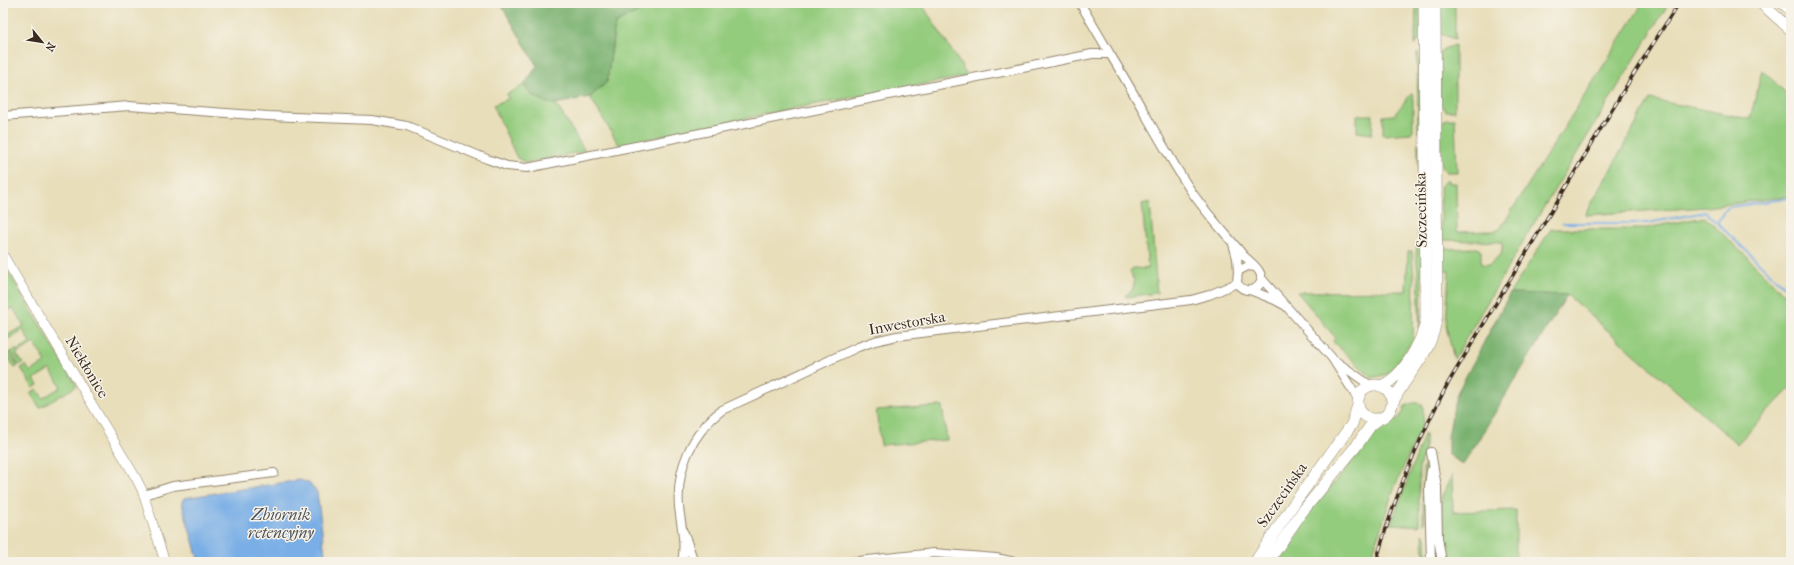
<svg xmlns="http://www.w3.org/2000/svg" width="1794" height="565" viewBox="0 0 1794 565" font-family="'IM FELL French Canon',serif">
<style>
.green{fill:#94cc7e;stroke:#687b4e}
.forest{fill:#77b06d;stroke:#596d46}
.water{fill:#79aee6;stroke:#5a6c82}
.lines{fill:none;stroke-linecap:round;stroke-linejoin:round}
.stream{stroke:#79aee6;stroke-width:2}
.minor-casing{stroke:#92846c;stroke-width:10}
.tertiary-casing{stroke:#92846c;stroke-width:10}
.secondary-casing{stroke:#92846c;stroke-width:12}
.minor{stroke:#fff;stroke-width:8}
.tertiary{stroke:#fff;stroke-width:9}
.secondary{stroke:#fff;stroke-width:11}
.rail-casing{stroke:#3b2a1e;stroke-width:3.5}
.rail{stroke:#f7f3e8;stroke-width:2;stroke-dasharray:6;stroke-linecap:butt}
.labels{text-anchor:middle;stroke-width:3;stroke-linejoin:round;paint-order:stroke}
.street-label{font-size:15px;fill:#3b2a1e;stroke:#f7f3e8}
.water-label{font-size:16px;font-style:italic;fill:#4e525a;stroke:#f7f3e8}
</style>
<rect width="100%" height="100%" fill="#f7f3e8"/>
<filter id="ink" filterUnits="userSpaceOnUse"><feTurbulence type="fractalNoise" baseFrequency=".025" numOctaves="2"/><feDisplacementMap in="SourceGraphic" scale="8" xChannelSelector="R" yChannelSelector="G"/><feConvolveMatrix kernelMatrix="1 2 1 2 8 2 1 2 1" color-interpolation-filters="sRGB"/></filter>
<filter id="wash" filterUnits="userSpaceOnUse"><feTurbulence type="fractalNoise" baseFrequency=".012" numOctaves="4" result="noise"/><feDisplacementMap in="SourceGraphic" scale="16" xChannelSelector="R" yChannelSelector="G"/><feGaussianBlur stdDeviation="0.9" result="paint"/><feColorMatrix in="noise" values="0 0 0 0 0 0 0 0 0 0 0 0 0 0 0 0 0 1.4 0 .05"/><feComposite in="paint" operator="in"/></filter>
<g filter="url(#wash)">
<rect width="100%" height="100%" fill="#e8deba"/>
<!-- green -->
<path class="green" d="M648,3H921L968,76L790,109L619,145L590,97L607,82L615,24L649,5Z
M1416,3H1420V37L1415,45Z
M1440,3H1455V39L1440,34Z
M1643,3H1669L1528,233L1454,359L1446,326L1449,271H1444L1441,256L1445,249L1477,248L1481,251V264L1489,265L1502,253V242L1442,240L1440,187L1444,182L1448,180V183H1456L1457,232L1494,231L1500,229Z
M1455,45V111H1446L1440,103V53L1443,49Z
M1417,53H1419L1421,129L1418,133Z
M1762,70L1791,98V196L1707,207L1585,215L1650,99L1750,119Z
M524,85C533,96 542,102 556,104L585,151L526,163L517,158L493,105L508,99L507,94Z
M1411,94H1413V130L1411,133L1383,135V116L1394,115Z
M1357,115H1373L1372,134L1357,132Z
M1446,119H1455L1457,172H1446L1441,166L1440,126Z
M1418,143L1420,144L1423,232L1418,238Z
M1150,202L1157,293L1126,297V295L1133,289L1134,281L1130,272L1133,268L1148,269L1142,204Z
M1705,217L1791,300V387L1737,444L1567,295L1510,293L1551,229H1641Z
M1417,244L1423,247L1420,347L1418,272L1416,255Z
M1408,251H1412L1414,278L1413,340L1388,374L1372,378L1333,342L1335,337L1297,292L1406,291Z
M7,270L77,386L40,408L30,393L37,389L43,398L61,387L50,369L34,379L38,385L33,388L21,368L26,365L30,372L46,362L34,343L16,354L23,363L19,365L11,352L16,349L17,351L30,342L23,330L5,341L3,338V332L6,336L24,326L13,308L3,314V303L9,299L3,288V272Z
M9,352L18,366L15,368L6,354Z
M1413,403H1419L1423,406V424L1413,445L1393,491L1370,562H1278L1300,522L1346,469L1374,431L1399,418L1403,413L1405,406Z
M942,406L947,440L881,445L876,410Z
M1425,433V446L1419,468V526L1391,524Z
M1426,459L1425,521L1423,525V469Z
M1452,475L1453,512L1516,510V562L1447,561L1443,536L1441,498Z
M1423,533L1426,537L1427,562L1424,561Z"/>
<!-- forest -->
<path class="forest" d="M500,3H648L649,5L615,24L607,82L590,97L556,104L547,103L532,95L524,85L537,66Z
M1510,293L1567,295L1463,465L1448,454V437L1456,395Z"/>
<!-- water -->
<path class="water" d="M300,480L309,483L317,492L326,562H199L183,507L182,501L184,498Z"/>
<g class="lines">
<!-- stream -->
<path class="stream" d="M1563,223H1648L1705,212L1791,293
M1717,223L1724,211L1729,207L1791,198"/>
</g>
</g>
<g filter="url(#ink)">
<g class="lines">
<defs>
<path id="minor" d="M1080,3L1110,54
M3,116L129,106L268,116L372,120L407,126L487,159L507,166L527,168L1092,54H1110C1138,99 1162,147 1191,191C1206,213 1226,234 1243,255C1248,260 1257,266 1260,273C1267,287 1246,298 1237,283L1238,271L1248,266L1255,267
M1233,244L1237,258L1238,273
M1250,290L1275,300L1286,306L1261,278
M1286,306L1332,358L1358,399
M1337,362L1371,386
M1431,452L1437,487L1438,538L1442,562
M1431,471L1429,487L1431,562
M144,495L173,486L274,473
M684,533L694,562
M682,562C686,544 681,525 679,507C676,468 692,433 722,410L858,347L875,341L897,336L1191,300L1209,295L1237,283
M849,562L934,553L996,558L1015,562"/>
<path id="tertiary" d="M3,255L136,478L142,490L165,562"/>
<path id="secondary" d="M1761,3L1791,30
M1783,3L1791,10
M1358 402a17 17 0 1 1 34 0a17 17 0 1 1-34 0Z
M1380,386C1402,379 1422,343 1426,320L1424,3
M1392,404C1408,370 1433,355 1437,313L1435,3
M1255,562L1293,505L1352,424L1358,405
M1268,562L1302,512L1357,445L1371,425L1379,419"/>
</defs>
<!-- minor casing -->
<use href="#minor" class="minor-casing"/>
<!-- tertiary casing -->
<use href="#tertiary" class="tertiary-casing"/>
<!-- secondary casing -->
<use href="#secondary" class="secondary-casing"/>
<!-- minor -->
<use href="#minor" class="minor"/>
<!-- tertiary -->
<use href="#tertiary" class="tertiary"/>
<!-- secondary -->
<use href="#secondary" class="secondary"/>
<defs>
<path id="rail" d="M1376,562C1393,500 1417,442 1447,385L1633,75L1679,3"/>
</defs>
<!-- rail casing -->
<use href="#rail" class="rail-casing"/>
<!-- rail -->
<use href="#rail" class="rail"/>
</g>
</g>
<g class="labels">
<!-- street labels -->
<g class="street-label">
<text transform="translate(1421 210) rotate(-91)" y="5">Szczecińska</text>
<text transform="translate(907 323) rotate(-10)" y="5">Inwestorska</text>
<text transform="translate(87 367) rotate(59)" y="5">Niekłonice</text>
<text transform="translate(1282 495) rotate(-55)" y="5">Szczecińska</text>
</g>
<!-- water labels -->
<g class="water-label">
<text x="281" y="520">Zbiornik<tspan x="281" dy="18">retencyjny</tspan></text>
</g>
</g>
<!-- margin -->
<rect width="1794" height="565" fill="none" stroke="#f7f3e8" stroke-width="16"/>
<!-- north arrow -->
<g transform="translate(42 42) rotate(120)" stroke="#f7f3e8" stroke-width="3" paint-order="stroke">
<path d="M0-3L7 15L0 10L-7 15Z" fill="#3b2a1e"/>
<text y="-6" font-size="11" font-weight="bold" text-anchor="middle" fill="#3b2a1e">N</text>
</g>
</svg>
